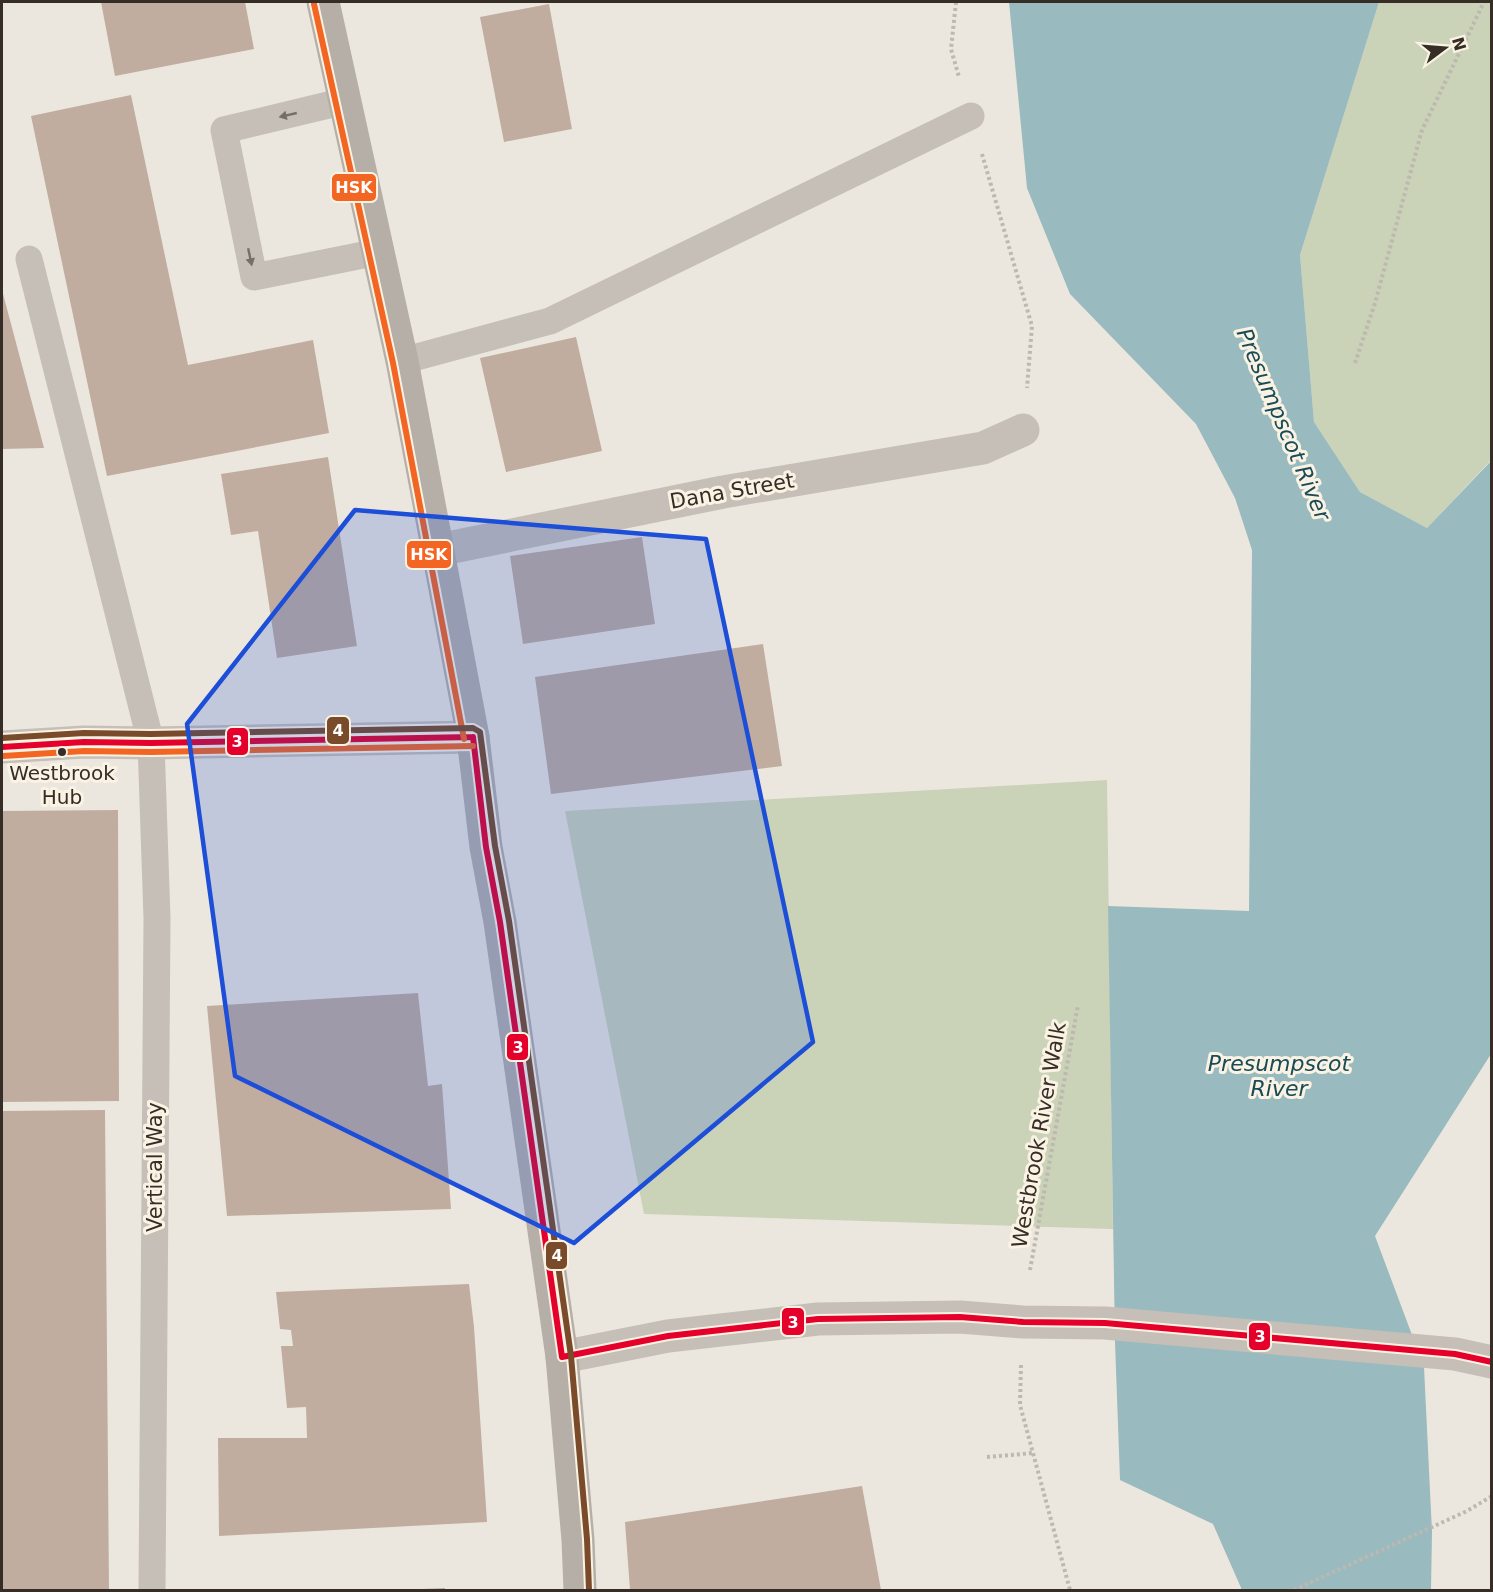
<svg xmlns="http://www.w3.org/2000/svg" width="1493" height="1592" viewBox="0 0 1493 1592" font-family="'DejaVu Sans',sans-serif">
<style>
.green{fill:#cad2b8}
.water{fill:#99babe}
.building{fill:#c0ad9f}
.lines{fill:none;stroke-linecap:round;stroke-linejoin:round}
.path{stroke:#bdb8b0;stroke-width:4;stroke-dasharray:3 3;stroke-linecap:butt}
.service{stroke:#c5bfb7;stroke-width:27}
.minor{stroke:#c5bfb7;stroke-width:33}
.tertiary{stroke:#c5bfb7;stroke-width:33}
.secondary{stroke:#b5afa8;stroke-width:33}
.bus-1-casing{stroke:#faf3e4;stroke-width:10}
.bus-2-casing{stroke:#faf3e4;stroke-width:10}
.bus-3-casing{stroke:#faf3e4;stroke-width:10}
.bus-1{stroke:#e4002b;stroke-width:6}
.bus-2{stroke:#f26522;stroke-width:6}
.bus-3{stroke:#7a4b2a;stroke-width:6}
.oneway{fill:#766f67}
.marked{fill:#1d4ed8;fill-opacity:0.2;stroke:#1d4ed8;stroke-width:4.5;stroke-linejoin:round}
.bus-dot{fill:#352d26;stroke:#faf3e4;stroke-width:2}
.labels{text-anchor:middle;stroke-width:6;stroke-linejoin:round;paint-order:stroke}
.bus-label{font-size:20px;fill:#352d26;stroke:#faf3e4}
.street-label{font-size:21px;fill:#352d26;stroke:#faf3e4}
.water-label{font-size:22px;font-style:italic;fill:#1a4b58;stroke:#faf3e4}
.line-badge{stroke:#faf3e4;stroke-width:2}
.badge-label{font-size:16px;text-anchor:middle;font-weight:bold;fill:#fff}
</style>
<rect width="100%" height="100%" fill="#ece7de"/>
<!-- green -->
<path class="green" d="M1379,2H1491V460L1427,528L1360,492L1314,422L1300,255Z
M1107,780L1113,1229L644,1214L565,811Z"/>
<!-- water -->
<path class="water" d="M1009,2H1379L1300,255L1314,422L1360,492L1427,528L1492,460L1491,1054L1375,1236L1424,1367L1432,1532L1431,1590H1242L1213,1524L1120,1480L1115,1342L1108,906L1249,911L1252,550L1235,498L1196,424L1070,294L1027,188Z"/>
<!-- building -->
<path class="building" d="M101,2H245L254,49L115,76Z
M549,4L572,129L504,142L480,17Z
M131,95L188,365L313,340L329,433L107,476L31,116Z
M2,290L44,448L2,449Z
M576,337L602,451L506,472L480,358Z
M328,457L357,646L277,658L258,531L231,535L221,474Z
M642,537L655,624L523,644L510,556Z
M763,644L782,766L551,794L535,677Z
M118,810L119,1101L2,1102V811Z
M418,993L428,1086L442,1084L451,1209L227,1216L207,1006Z
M105,1110L109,1590H2V1111Z
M469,1284L474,1327L487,1522L219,1536L218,1438H307L306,1407L287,1408L281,1346H293L291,1330L280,1329L276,1292Z
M862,1486L881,1590H630L625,1522Z
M445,1588V1590H421V1589Z"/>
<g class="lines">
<!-- path -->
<path class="path" d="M956,2L951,49L959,77
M982,154L1032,326L1027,388
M1355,363L1375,303L1422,130L1484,2
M1030,1270L1078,1005
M1021,1365L1020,1405L1070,1590
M987,1457L1033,1453
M1294,1590L1467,1511L1492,1496"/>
<!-- service -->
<path class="service" d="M345,101L224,130L254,277L378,252
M29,259L151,743L157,918L152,1590
M402,361L550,321L971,116"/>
<!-- minor -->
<path class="minor" d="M438,550L723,492L983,448L1023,430
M2,747L84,742L151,743L473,737"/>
<!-- tertiary -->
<path class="tertiary" d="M562,1357L668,1336L818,1319L960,1317L1023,1322L1105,1323L1455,1354L1492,1362"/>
<!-- secondary -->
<path class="secondary" d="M323,2L402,361L473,737L486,847L500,922L562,1357L578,1540L580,1590"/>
<defs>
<path id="bus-1" d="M473,737L486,847L500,922L562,1357
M2,747L84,742L151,743L473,737
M562,1357L668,1336L818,1319L960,1317L1023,1322L1105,1323L1455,1354L1492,1362"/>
<path id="bus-2" d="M314,4L393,363L464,739
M3,756L84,751L151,752L473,746"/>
<path id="bus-3" d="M2,738L84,733L151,734L473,728L480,732L495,846L509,921L571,1356L587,1539L589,1590"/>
</defs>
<!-- bus-1 casing -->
<use href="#bus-1" class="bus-1-casing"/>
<!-- bus-2 casing -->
<use href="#bus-2" class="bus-2-casing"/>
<!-- bus-3 casing -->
<use href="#bus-3" class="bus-3-casing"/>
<!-- bus-1 -->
<use href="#bus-1" class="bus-1"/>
<!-- bus-2 -->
<use href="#bus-2" class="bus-2"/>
<!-- bus-3 -->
<use href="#bus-3" class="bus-3"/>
</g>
<!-- one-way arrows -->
<defs><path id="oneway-solid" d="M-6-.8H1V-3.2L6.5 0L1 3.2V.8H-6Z" transform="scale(1.5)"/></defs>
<g class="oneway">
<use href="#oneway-solid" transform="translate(288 115) rotate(167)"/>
<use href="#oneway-solid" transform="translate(250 257) rotate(78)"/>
</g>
<!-- marked area -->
<path class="marked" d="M355,510L706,539L813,1042L574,1243L235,1076L187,724Z"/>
<!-- markers -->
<circle class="bus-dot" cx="62" cy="752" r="5"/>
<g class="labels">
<!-- bus labels -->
<g class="bus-label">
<text x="62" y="780">Westbrook<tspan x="62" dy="24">Hub</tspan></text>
</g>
<!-- street labels -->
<g class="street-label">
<text transform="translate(732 491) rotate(-10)" y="7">Dana Street</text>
<text transform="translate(1039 1135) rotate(-80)" y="7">Westbrook River Walk</text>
<text transform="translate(155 1167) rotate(-90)" y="7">Vertical Way</text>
</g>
<!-- water labels -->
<g class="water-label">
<text transform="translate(1284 424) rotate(67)" y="8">Presumpscot River</text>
<text x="1279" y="1071">Presumpscot<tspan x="1279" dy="25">River</tspan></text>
</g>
</g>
<g class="line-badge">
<rect x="331" y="173" width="46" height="29" rx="6" fill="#f26522"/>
<rect x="406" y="540" width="46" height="29" rx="6" fill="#f26522"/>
<rect x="326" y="716" width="24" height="29" rx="6" fill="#7a4b2a"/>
<rect x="226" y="727" width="23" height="29" rx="6" fill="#e4002b"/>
<rect x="506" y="1033" width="23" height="28" rx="6" fill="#e4002b"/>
<rect x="545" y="1241" width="23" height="29" rx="6" fill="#7a4b2a"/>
<rect x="781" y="1307" width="24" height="29" rx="6" fill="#e4002b"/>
<rect x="1248" y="1322" width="23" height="29" rx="6" fill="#e4002b"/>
</g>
<g class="badge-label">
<text x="354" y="193">HSK</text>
<text x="429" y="560">HSK</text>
<text x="338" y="736">4</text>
<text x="237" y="747">3</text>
<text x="518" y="1053">3</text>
<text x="557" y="1261">4</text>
<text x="793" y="1328">3</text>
<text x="1260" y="1342">3</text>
</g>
<!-- border -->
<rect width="1493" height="1592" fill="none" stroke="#352d26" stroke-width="6"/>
<!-- north arrow -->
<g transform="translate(1445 48) rotate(74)" stroke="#faf3e4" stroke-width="4.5" paint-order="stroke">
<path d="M0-4.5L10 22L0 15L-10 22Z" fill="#352d26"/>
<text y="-9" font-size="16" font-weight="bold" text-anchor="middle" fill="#352d26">N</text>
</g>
</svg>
